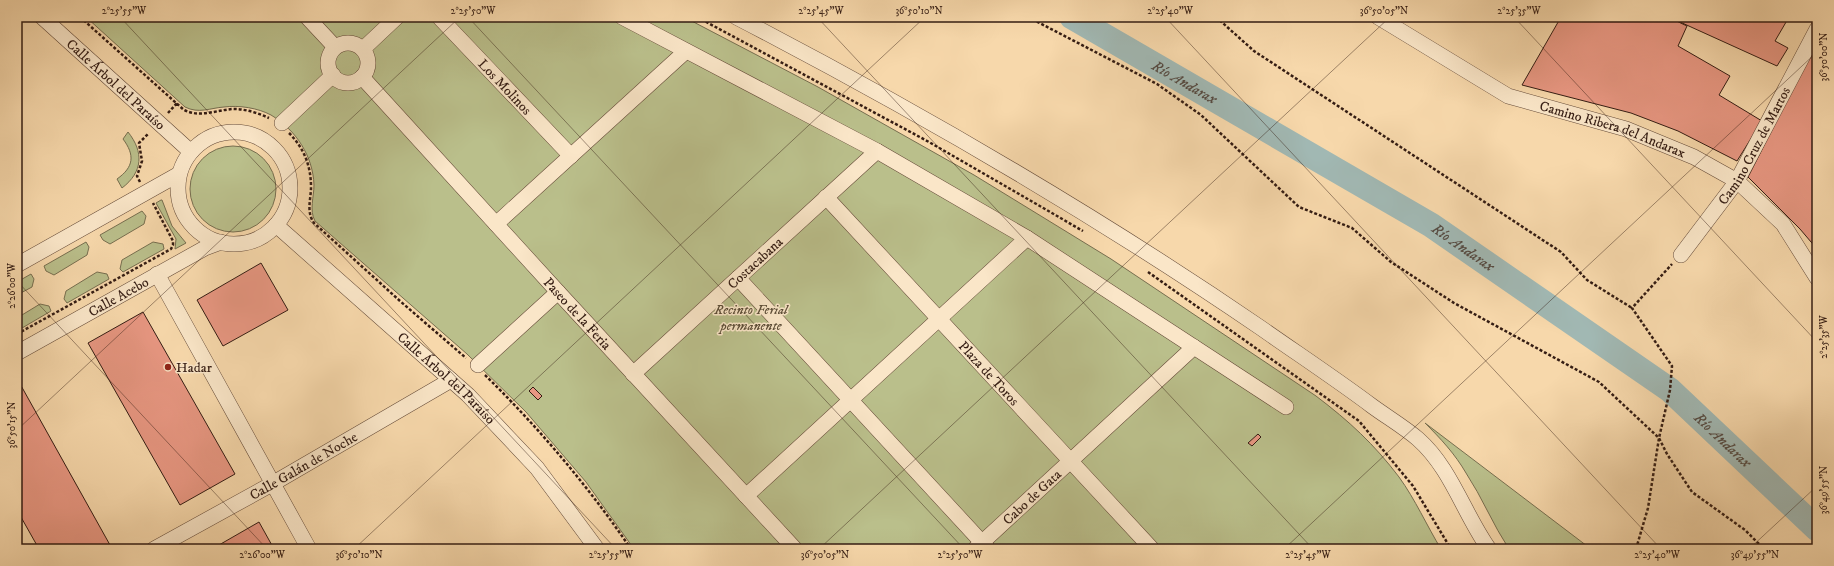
<svg xmlns="http://www.w3.org/2000/svg" width="1834" height="566" viewBox="0 0 1834 566" font-family="'IM FELL DW Pica',serif">
<style>
.green{fill:#babf8b;stroke:#776e4f}
.lines{fill:none;stroke-linecap:round;stroke-linejoin:round}
.river{stroke:#a1b8b3;stroke-width:25}
.building{fill:#e89782;stroke:#341c13}
.minor-casing{stroke:#654b39;stroke-width:16}
.path{stroke:#341c13;stroke-width:2.5;stroke-dasharray:3 2;stroke-linecap:butt}
.minor{stroke:#fae6c8;stroke-width:15}
.ticks{fill:none;stroke:#341c13;stroke-width:1;stroke-opacity:0.45}
.poi-dot{fill:#8f2418;stroke:#fae6c8;stroke-width:1.5}
.labels{text-anchor:middle;stroke-width:3;stroke-linejoin:round;paint-order:stroke}
.street-label{font-size:14px;fill:#341c13;stroke:#fae6c8}
.park-label{font-size:14px;font-style:italic;fill:#5c4d37;stroke:#fae6c8}
.poi-label{font-size:14px;fill:#341c13;stroke:#fae6c8;text-anchor:start}
.water-label{font-size:15px;font-style:italic;fill:#554b43;stroke:#fae6c8}
.neatline{fill:none;stroke:#341c13;stroke-width:1.5}
.ticks-label{font-size:10px;text-anchor:middle;fill:#341c13}
</style>
<rect width="100%" height="100%" fill="#f7d8ab"/>
<filter id="stains"><feTurbulence type="fractalNoise" baseFrequency=".005" numOctaves="4"/><feColorMatrix values="0 0 0 0 .2 0 0 0 0 .09 0 0 0 0 .02 0 0 0 .5 -.17"/></filter>
<radialGradient id="worn" r=".72"><stop offset=".6" stop-color="#630" stop-opacity="0"/><stop offset="1" stop-color="#630" stop-opacity=".3"/></radialGradient>
<!-- green -->
<path class="green" d="M86,17H684L818,87L974,175L1111,259L1316,396C1349,421 1374,444 1399,477C1415,499 1427,526 1441,549H634L586,482L526,412L467,354L315,221C309,210 314,197 314,185C313,156 296,130 271,115C258,108 239,105 224,107C210,108 199,114 185,107Z
M128,132C144,152 143,172 122,188L117,179C134,167 135,155 123,139Z
M190 189a43 43 0 1 1 86 0a43 43 0 1 1-86 0Z
M161,200H162L172,226L186,243L175,249L176,239L156,203Z
M142,211L146,216L144,224L110,244L103,240L100,235Z
M86,242L89,247L87,255L54,275L46,271L44,266Z
M153,242L163,244L164,249L123,272L120,269L122,260Z
M97,272L107,274L109,279L67,303L64,299L66,291Z
M31,274L34,279L32,287L17,295V282Z
M40,304L49,306L51,311L17,331V318Z
M1425,423L1591,549H1509C1493,525 1482,497 1466,473C1455,454 1441,439 1425,423Z"/>
<g class="lines">
<!-- river -->
<path class="river" id="s1" d="M1072,17L1431,225L1670,390L1817,529"/>
</g>
<!-- building -->
<path class="building" d="M1561,17H1668L1687,26L1678,46L1730,76L1719,95L1762,121L1737,161L1678,131L1631,113L1522,85Z
M1669,17H1789L1775,41L1788,48L1777,66Z
M1810,55L1817,59V249L1800,229L1748,177Z
M261,263L288,310L223,346L197,300Z
M143,312L235,474L180,505L88,343Z
M19,382L110,545L102,549H39L17,510V383Z
M533,387L542,396L538,400L529,391Z
M1258,434L1261,437L1252,446L1248,443Z
M259,522L274,549H212Z"/>
<g class="lines">
<defs>
<g id="minor">
<path id="s2" d="M42,17L191,152"/>
<path d="M307,17L335,47"/>
<path id="s3" d="M439,17L571,156"/>
<path d="M622,17L877,151L1027,238L1194,347"/>
<path d="M736,17C917,111 1093,213 1261,328C1298,354 1336,379 1372,406C1387,417 1404,427 1418,439C1451,468 1464,514 1489,549"/>
<path id="s4" d="M1378,17L1508,96L1626,129L1694,157L1737,181L1783,224L1817,278"/>
<circle cx="348" cy="63" r="20"/>
<path d="M363,49L397,17"/>
<path id="s5" d="M362,77L558,292L795,549"/>
<path d="M282,123L333,75"/>
<circle cx="234" cy="188" r="56"/>
<path id="s6" d="M826,197L1152,549"/>
<path d="M496,224L686,51"/>
<path id="s7" d="M276,225L468,395L537,468L597,549"/>
<path id="s8" d="M1681,255L1737,181L1817,29"/>
<path d="M17,265L179,174"/>
<path d="M157,274L309,549"/>
<path d="M738,278L988,549"/>
<path id="s9" d="M17,353L205,248L221,242"/>
<path d="M478,365L558,292"/>
<path id="s10" d="M633,374L877,151"/>
<path d="M746,496L1027,238"/>
<path id="s11" d="M154,549L272,484L451,380"/>
<path id="s12" d="M975,549L1194,347L1286,407"/>
</g>
</defs>
<!-- minor casing -->
<use href="#minor" class="minor-casing"/>
<!-- path -->
<path class="path" d="M80,17L184,110C200,118 216,110 233,109C246,109 258,113 269,118
M697,17L929,142L1083,231
M1028,17L1157,84L1201,115L1299,207L1352,228L1391,262L1454,303L1599,382L1659,438L1667,454L1692,492L1745,530L1764,549
M1216,17L1254,51L1561,252L1587,280L1632,308
M168,113L177,103
M289,133C304,148 311,166 311,187C311,199 306,212 314,223L400,301L466,358
M140,182L137,176L142,161L139,143L149,133
M1148,272L1359,421L1413,486L1451,549
M17,334L171,249L173,245V241L153,203
M485,375C539,428 588,486 631,549
M620,549L627,544
M1636,549L1648,508L1659,438L1670,390L1672,366L1632,308L1672,264"/>
<!-- minor -->
<use href="#minor" class="minor"/>
</g>
<!-- ticks -->
<path class="ticks" d="M120,17L616,549M468,17L964,549M817,17L1313,549M1165,17L1661,549M1514,17L1817,342M17,281L267,549M17,430L460,17M354,549L925,17M819,549L1390,17M1284,549L1817,52M1749,549L1817,486"/>
<!-- markers -->
<circle class="poi-dot" cx="168" cy="367" r="4"/>
<g class="labels">
<!-- street labels -->
<g class="street-label">
<text dy="5" stroke="none"><textPath href="#s2" startOffset="100">Calle Árbol del Paraíso</textPath></text>
<text dy="5" stroke="none"><textPath href="#s3" startOffset="96">Los Molinos</textPath></text>
<text dy="5" stroke="none"><textPath href="#s4" startOffset="262">Camino Ribera del Andarax</textPath></text>
<text dy="5" stroke="none"><textPath href="#s8" startOffset="132">Camino Cruz de Martos</textPath></text>
<text dy="5" stroke="none"><textPath href="#s10" startOffset="165">Costacabana</textPath></text>
<text dy="5" stroke="none"><textPath href="#s9" startOffset="116">Calle Acebo</textPath></text>
<text dy="5" stroke="none"><textPath href="#s5" startOffset="320">Paseo de la Feria</textPath></text>
<text dy="5" stroke="none"><textPath href="#s6" startOffset="240">Plaza de Toros</textPath></text>
<text dy="5" stroke="none"><textPath href="#s7" startOffset="229">Calle Árbol del Paraíso</textPath></text>
<text dy="5" stroke="none"><textPath href="#s11" startOffset="171">Calle Galán de Noche</textPath></text>
<text dy="5" stroke="none"><textPath href="#s12" startOffset="77">Cabo de Gata</textPath></text>
</g>
<!-- park labels -->
<g class="park-label">
<text x="751" y="314">Recinto Ferial<tspan x="751" dy="16">permanente</tspan></text>
</g>
<!-- poi labels -->
<g class="poi-label">
<text x="176" y="372">Hadar</text>
</g>
<!-- water labels -->
<g class="water-label">
<text dy="5" stroke="none"><textPath href="#s1" startOffset="130">Río Andarax</textPath></text>
<text dy="5" stroke="none"><textPath href="#s1" startOffset="454">Río Andarax</textPath></text>
<text dy="5" stroke="none"><textPath href="#s1" startOffset="778">Río Andarax</textPath></text>
</g>
</g>
<!-- margin -->
<rect width="1834" height="566" fill="none" stroke="#f7d8ab" stroke-width="44"/>
<rect x="22" y="22" width="1790" height="522" class="neatline"/>
<g class="ticks-label">
<text x="124" y="14">2°25'55"W</text>
<text x="473" y="14">2°25'50"W</text>
<text x="821" y="14">2°25'45"W</text>
<text x="919" y="14">36°50'10"N</text>
<text x="1170" y="14">2°25'40"W</text>
<text x="1384" y="14">36°50'05"N</text>
<text x="1519" y="14">2°25'35"W</text>
<text transform="translate(1823 57) rotate(-90)" y="4">36°50'00"N</text>
<text transform="translate(11 286) rotate(-90)" y="4">2°26'00"W</text>
<text transform="translate(1823 337) rotate(-90)" y="4">2°25'35"W</text>
<text transform="translate(11 425) rotate(-90)" y="4">36°50'15"N</text>
<text transform="translate(1823 490) rotate(-90)" y="4">36°49'55"N</text>
<text x="262" y="558">2°26'00"W</text>
<text x="359" y="558">36°50'10"N</text>
<text x="611" y="558">2°25'55"W</text>
<text x="825" y="558">36°50'05"N</text>
<text x="960" y="558">2°25'50"W</text>
<text x="1308" y="558">2°25'45"W</text>
<text x="1657" y="558">2°25'40"W</text>
<text x="1755" y="558">36°49'55"N</text>
</g>
<rect width="100%" height="100%" filter="url(#stains)"/>
<rect width="100%" height="100%" fill="url(#worn)"/>
</svg>
